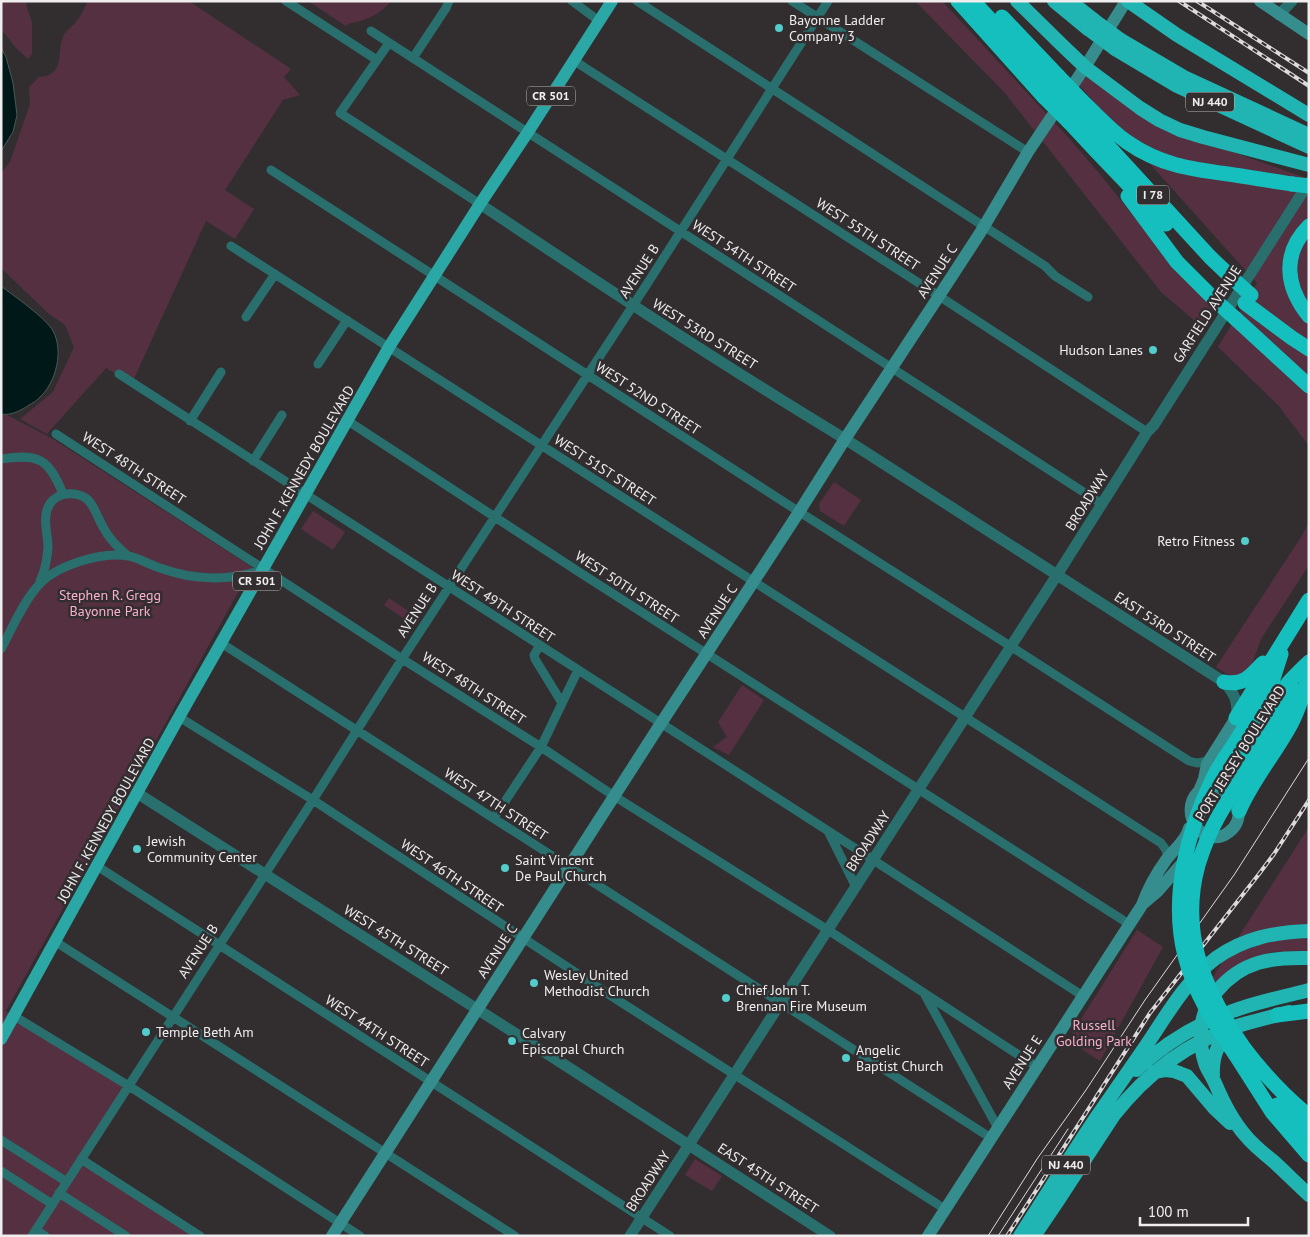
<svg xmlns="http://www.w3.org/2000/svg" width="1310" height="1237" viewBox="0 0 1310 1237" font-family="'PT Sans',sans-serif">
<style>
.green{fill:#553041}
.water{fill:#001818;stroke:#485858}
.lines{fill:none;stroke-linecap:round;stroke-linejoin:round}
.minor{stroke:#296f6e;stroke-width:9}
.tertiary{stroke:#296f6e;stroke-width:11}
.secondary{stroke:#358e8d;stroke-width:12}
.primary{stroke:#2ba8a6;stroke-width:12}
.trunk{stroke:#20b4b2;stroke-width:14}
.motorway{stroke:#14bfbe;stroke-width:15}
.tram{stroke:#dcdadb;stroke-width:1}
.rail-casing{stroke:#dcdadb;stroke-width:4}
.rail{stroke:#322e30;stroke-width:2;stroke-dasharray:5.5;stroke-linecap:butt}
.trunk-bridge{stroke:#20b4b2;stroke-width:14}
.motorway-bridge{stroke:#14bfbe;stroke-width:15}
.poi-dot{fill:#53cdcb;stroke:#322e30;stroke-width:2}
.labels{text-anchor:middle;stroke-width:5;stroke-linejoin:round;paint-order:stroke}
.shield{fill:#322e30;stroke:#b6b4b5;stroke-width:1}
.shield-label{font-size:12px;font-weight:bold;fill:#efedee}
.poi-label{font-size:14px;fill:#efedee;stroke:#322e30;text-anchor:start}
.street-label{font-size:14px;fill:#efedee;stroke:#322e30}
.park-label{font-size:14px;fill:#fcafcf;stroke:#322e30}
</style>
<rect width="100%" height="100%" fill="#322e30"/>
<!-- green -->
<path class="green" d="M1,1H26L27,8L32,22V54L28,59L16,48L1,29Z
M88,1H189L291,69L284,77L300,95L283,100L225,190L254,209L235,239L206,221L132,383L106,368L47,434L20,419L53,392L74,347L65,325L48,313L1,268V173L10,162L30,104L29,87L39,77C66,75 56,54 63,37C65,31 72,27 76,22C81,16 84,8 88,1Z
M308,1H391C382,12 371,18 357,22C352,23 350,22 346,26Z
M915,1H942L1067,136L1099,173L1181,276L1215,309L1203,328L1161,292L1004,92Z
M1088,76L1176,132L1309,179V446L1278,405L1218,347L1257,283L1078,84Z
M1,414L7,415L53,439L252,567L6,1011L127,1088L82,1159L201,1236H1Z
M834,482L861,500L844,526L820,511L819,504Z
M313,511L345,532L333,550L301,529Z
M1309,522V565L1261,639L1251,667L1238,677L1229,676L1216,667L1303,534Z
M389,598L417,617L412,624L384,605Z
M742,685L764,700L729,755L713,747L727,737L718,722Z
M1309,827V951L1271,952L1207,986Z
M1137,930L1163,947L1100,1061L1068,1040Z
M695,1159L722,1176L712,1191L685,1175Z"/>
<!-- water -->
<path class="water" d="M1,47L6,57L13,83L17,115L13,132L1,151Z
M1,286C14,296 46,318 53,331C64,351 56,383 39,398C36,401 33,403 29,405C22,410 11,416 1,414Z"/>
<g class="lines">
<!-- minor -->
<path class="minor" d="M286,1L377,60
M572,1L599,21
M637,1L1045,266L1055,276L1088,297
M792,1L1028,152
M371,31L1102,504
M389,43L340,113L480,204
M413,58L446,8L449,1
M573,60L939,296L1147,432
M271,170L787,504L1018,651L1189,761L1197,763L1209,761
M231,246L1161,843L1166,850L1168,858
M246,317L275,274
M318,364L347,320
M119,374L864,854L1083,996
M190,421L221,372
M348,421L579,572L1129,924
M56,434L396,655L541,747L614,796L828,930L1037,1067
M1,459C39,453 49,459 63,494
M253,461L282,415
M40,581C45,571 47,560 48,548C48,532 40,513 53,500C57,497 62,494 67,494C74,493 83,495 88,500C95,507 98,519 103,527C109,539 118,547 128,556
M221,643L991,1138
M540,645L534,655L535,659L562,703
M1,649C12,629 22,604 37,587C54,566 101,551 128,556C137,557 150,565 160,568C193,580 230,582 264,569
M179,717L313,800L619,1001L945,1209
M494,818L541,747L578,670
M828,831L856,887
M97,866L670,1236
M56,942L515,1236
M925,995L998,1128
M14,1016L129,1086L360,1236
M1,1140L67,1182
M81,1159L200,1236
M1,1171L52,1204
M59,1193L126,1236
M36,1230L45,1236
M32,1236L313,800L402,659L647,284L828,1"/>
<!-- tertiary -->
<path class="tertiary" d="M1279,15L1292,1
M480,204C600,284 721,364 845,439L1224,682C1234,693 1239,702 1236,717
M137,793L543,1051L830,1236
M630,1236L1057,575L1129,461L1147,432L1154,425L1309,182"/>
<!-- secondary -->
<path class="secondary" d="M1260,1L1309,34
M1212,785C1225,790 1233,799 1239,811C1239,820 1236,827 1229,832C1205,851 1177,814 1198,792C1201,789 1207,787 1212,785Z
M1199,791L1204,779L1207,764L1236,718
M1144,903L1157,892L1185,860
M332,1236L656,731L799,512L845,439L939,296L980,233L1028,152L1085,67L1126,1
M928,1236L1142,905C1148,888 1156,874 1166,860C1174,849 1186,841 1189,828"/>
<!-- primary -->
<path class="primary" d="M1,1039L179,717L389,347L480,204L528,132L612,1"/>
<!-- trunk -->
<path class="trunk" d="M1017,1L1065,48L1085,67L1140,108L1159,120L1180,130L1203,137L1309,165
M1054,1L1088,29
M1070,1L1094,20
M1128,1L1177,35L1309,115
M1121,40L1184,77L1309,135
M1115,49L1177,86L1309,147
M1309,958C1271,957 1242,961 1217,991C1200,1012 1197,1037 1205,1063C1207,1070 1212,1076 1215,1083C1223,1102 1232,1120 1245,1135C1253,1145 1263,1153 1273,1161C1285,1172 1297,1184 1309,1195
M1136,1070C1163,1045 1195,1025 1230,1012C1255,1002 1283,997 1309,990
M1154,1072L1165,1070L1174,1071L1187,1076L1215,1109L1230,1123
M1213,1075C1212,1057 1217,1042 1232,1030
M1020,1236C1045,1197 1070,1157 1096,1118C1111,1096 1126,1075 1141,1053C1164,1020 1184,982 1216,958C1244,938 1275,932 1309,931
M1034,1236L1057,1202L1114,1115C1146,1074 1187,1043 1237,1026C1254,1021 1271,1017 1289,1012"/>
<!-- motorway -->
<path class="motorway" d="M958,1L1044,97
M973,1L1052,86
M1002,17L1058,76
M1082,101C1097,115 1110,130 1127,142C1160,165 1190,169 1228,174C1249,177 1271,181 1292,184
M1076,111L1210,257L1232,278
M1069,122L1097,152L1166,224
M1128,196L1177,262L1217,302
M1309,226C1281,254 1286,288 1309,316
M1245,303L1292,338L1309,349
M1236,319L1309,386
M1224,682C1243,686 1251,676 1263,663
M1236,718L1309,600
M1241,733L1271,685L1281,654
M1264,744L1298,691
M1212,785C1237,776 1268,711 1285,687C1292,678 1301,670 1309,662
M1239,811C1252,780 1275,754 1291,724C1299,709 1304,692 1309,676
M1277,1015L1309,1011
M1244,1048C1263,1073 1284,1096 1309,1116
M1235,1054L1272,1112L1309,1155
M1277,1105L1309,1134"/>
<!-- tram -->
<path class="tram" d="M988,1236L1037,1159L1086,1090L1145,1000L1234,875L1309,758
M998,1236L1068,1129"/>
<defs>
<path id="rail" d="M1179,1L1309,86
M1197,1L1309,73
M1007,1236L1150,1013L1259,874L1274,854L1309,800"/>
</defs>
<!-- rail casing -->
<use href="#rail" class="rail-casing"/>
<!-- rail -->
<use href="#rail" class="rail"/>
<!-- trunk-bridge -->
<path class="trunk-bridge" d="M1094,20L1121,40
M1088,29L1115,49"/>
<!-- motorway-bridge -->
<path class="motorway-bridge" d="M1058,76L1082,101
M1052,86L1076,111
M1044,97L1069,122
M1292,184L1309,186
M1232,278L1251,295
M1217,302L1236,319
M1244,1048C1205,992 1179,934 1198,865C1203,849 1209,833 1217,819C1231,793 1248,769 1264,744
M1235,1054C1214,1024 1194,992 1185,956C1170,897 1187,832 1213,778C1221,762 1232,748 1241,733"/>
</g>
<!-- markers -->
<g class="poi-dot">
<circle cx="779" cy="28" r="5"/>
<circle cx="1153" cy="350" r="5"/>
<circle cx="1245" cy="541" r="5"/>
<circle cx="137" cy="849" r="5"/>
<circle cx="505" cy="868" r="5"/>
<circle cx="534" cy="983" r="5"/>
<circle cx="726" cy="998" r="5"/>
<circle cx="146" cy="1032" r="5"/>
<circle cx="512" cy="1041" r="5"/>
<circle cx="846" cy="1058" r="5"/>
</g>
<g class="labels">
<!-- shield labels -->
<g class="shield">
<rect x="527" y="86.5" width="48" height="19" rx="4"/>
<rect x="1186" y="92.5" width="48" height="19" rx="4"/>
<rect x="1137" y="185.5" width="32" height="19" rx="4"/>
<rect x="233" y="571.5" width="48" height="19" rx="4"/>
<rect x="1042" y="1155.5" width="48" height="19" rx="4"/>
</g>
<g class="shield-label">
<text x="551" y="100">CR 501</text>
<text x="1210" y="106">NJ 440</text>
<text x="1153" y="199">I 78</text>
<text x="257" y="585">CR 501</text>
<text x="1066" y="1169">NJ 440</text>
</g>
<!-- poi labels -->
<g class="poi-label">
<text x="789" y="25">Bayonne Ladder<tspan x="789" dy="16">Company 3</tspan></text>
<text x="1143" y="355" text-anchor="end">Hudson Lanes</text>
<text x="1235" y="546" text-anchor="end">Retro Fitness</text>
<text x="147" y="846">Jewish<tspan x="147" dy="16">Community Center</tspan></text>
<text x="515" y="865">Saint Vincent<tspan x="515" dy="16">De Paul Church</tspan></text>
<text x="544" y="980">Wesley United<tspan x="544" dy="16">Methodist Church</tspan></text>
<text x="736" y="995">Chief John T.<tspan x="736" dy="16">Brennan Fire Museum</tspan></text>
<text x="156" y="1037">Temple Beth Am</text>
<text x="522" y="1038">Calvary<tspan x="522" dy="16">Episcopal Church</tspan></text>
<text x="856" y="1055">Angelic<tspan x="856" dy="16">Baptist Church</tspan></text>
</g>
<!-- street labels -->
<g class="street-label">
<text transform="translate(868 234) rotate(33)" y="5">WEST 55TH STREET</text>
<text transform="translate(744 256) rotate(33)" y="5">WEST 54TH STREET</text>
<text transform="translate(639 271) rotate(-57)" y="5">AVENUE B</text>
<text transform="translate(937 271) rotate(-57)" y="5">AVENUE C</text>
<text transform="translate(1207 314) rotate(-57)" y="5">GARFIELD AVENUE</text>
<text transform="translate(705 334) rotate(32)" y="5">WEST 53RD STREET</text>
<text transform="translate(648 398) rotate(33)" y="5">WEST 52ND STREET</text>
<text transform="translate(304 467) rotate(-60)" y="5">JOHN F. KENNEDY BOULEVARD</text>
<text transform="translate(134 468) rotate(33)" y="5">WEST 48TH STREET</text>
<text transform="translate(605 470) rotate(33)" y="5">WEST 51ST STREET</text>
<text transform="translate(1087 500) rotate(-58)" y="5">BROADWAY</text>
<text transform="translate(627 587) rotate(33)" y="5">WEST 50TH STREET</text>
<text transform="translate(503 606) rotate(33)" y="5">WEST 49TH STREET</text>
<text transform="translate(417 610) rotate(-57)" y="5">AVENUE B</text>
<text transform="translate(717 611) rotate(-57)" y="5">AVENUE C</text>
<text transform="translate(1165 627) rotate(33)" y="5">EAST 53RD STREET</text>
<text transform="translate(474 688) rotate(33)" y="5">WEST 48TH STREET</text>
<text transform="translate(1240 753) rotate(-58)" y="5">PORT JERSEY BOULEVARD</text>
<text transform="translate(496 804) rotate(33)" y="5">WEST 47TH STREET</text>
<text transform="translate(106 820) rotate(-61)" y="5">JOHN F. KENNEDY BOULEVARD</text>
<text transform="translate(868 841) rotate(-57)" y="5">BROADWAY</text>
<text transform="translate(452 876) rotate(34)" y="5">WEST 46TH STREET</text>
<text transform="translate(396 940) rotate(32)" y="5">WEST 45TH STREET</text>
<text transform="translate(198 951) rotate(-57)" y="5">AVENUE B</text>
<text transform="translate(497 951) rotate(-57)" y="5">AVENUE C</text>
<text transform="translate(377 1031) rotate(33)" y="5">WEST 44TH STREET</text>
<text transform="translate(1022 1062) rotate(-57)" y="5">AVENUE E</text>
<text transform="translate(768 1178) rotate(33)" y="5">EAST 45TH STREET</text>
<text transform="translate(648 1181) rotate(-57)" y="5">BROADWAY</text>
</g>
<!-- park labels -->
<g class="park-label">
<text x="110" y="600">Stephen R. Gregg<tspan x="110" dy="16">Bayonne Park</tspan></text>
<text x="1094" y="1030">Russell<tspan x="1094" dy="16">Golding Park</tspan></text>
</g>
</g>
<!-- border -->
<rect width="1310" height="1237" fill="none" stroke="#efedee" stroke-width="5"/>
<!-- scale -->
<path d="M1140 1217v8h108v-8" fill="none" stroke="#efedee" stroke-width="2.5"/>
<text x="1148" y="1217" font-size="15" fill="#efedee" stroke="#322e30" stroke-width="4" paint-order="stroke">100 m</text>
</svg>
